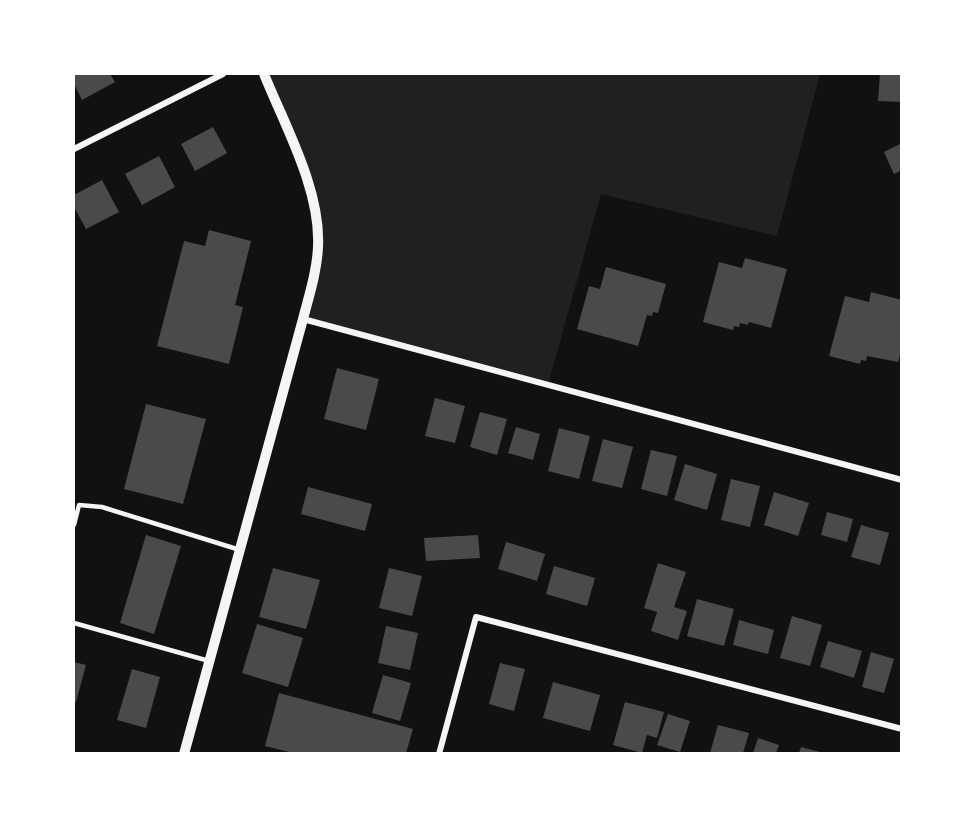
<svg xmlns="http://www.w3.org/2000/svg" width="975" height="827" viewBox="0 0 975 827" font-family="Lato,sans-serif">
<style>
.green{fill:#202020}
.building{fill:#4a4a4a}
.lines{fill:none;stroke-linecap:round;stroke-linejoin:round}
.service{stroke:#f5f5f5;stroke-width:4.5}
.minor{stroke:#f5f5f5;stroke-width:6}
.tertiary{stroke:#f5f5f5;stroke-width:10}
</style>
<rect width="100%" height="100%" fill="#111"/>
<!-- green -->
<path class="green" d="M264,74H820L777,236L601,194L548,385L303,319L312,281L314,203Z"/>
<!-- building -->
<path class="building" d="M74,74H110L115,82L82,100L74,84Z
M880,74H902V102L878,101Z
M213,127L227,153L195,171L181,144Z
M902,143V170L894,174L884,152Z
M159,156L175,187L142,205L125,174Z
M102,180L119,212L86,229L74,207V195Z
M209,230L251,241L235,305L243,307L229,364L157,346L184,241L205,246Z
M745,258L787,269L771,328L749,322L748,325L740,323L739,327L734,326L733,330L703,322L719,262L742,268Z
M606,267L666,284L658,313L653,312L652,316L647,315L638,346L577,329L589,286L600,289Z
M871,292L902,300V348L898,362L867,356L866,361L861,360L860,364L829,356L845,296L869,302Z
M337,368L379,379L366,430L324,419Z
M435,398L465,406L455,443L425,436Z
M146,404L206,419L183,504L124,489Z
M480,412L507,419L497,455L470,447Z
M516,427L540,434L533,460L508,453Z
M559,428L590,436L579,479L548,471Z
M603,439L633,447L622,488L592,481Z
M651,450L677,456L667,496L641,489Z
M685,464L717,474L707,510L674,500Z
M731,479L760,486L750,527L721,520Z
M308,487L372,504L365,531L301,514Z
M774,492L809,503L798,536L764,525Z
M827,512L853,519L847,542L821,535Z
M861,525L889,533L880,565L851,557Z
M146,535L181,546L154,634L120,623Z
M478,535L480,558L426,561L424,538Z
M506,542L545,554L537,581L498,569Z
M658,563L686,572L674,607L687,611L678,640L651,631L657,612L644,608Z
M554,566L595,578L587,606L546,594Z
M273,568L320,580L306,629L259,617Z
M389,568L422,576L412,616L379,608Z
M697,599L734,609L724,646L687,636Z
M792,616L822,625L810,666L780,658Z
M739,620L774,630L768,654L733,645Z
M257,624L303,638L288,687L242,673Z
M386,626L418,633L410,670L378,663Z
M828,641L862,651L854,678L820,667Z
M871,652L894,659L884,693L862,687Z
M74,662L86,665L76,702L74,701Z
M500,663L525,669L514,711L489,704Z
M132,669L160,677L146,728L117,720Z
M383,675L411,683L400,721L372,713Z
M553,682L600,695L590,731L543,718Z
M279,693L413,729L406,753H293L265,746Z
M625,702L664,712L657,738L647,735L642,753L613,745Z
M668,714L690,721L680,752L657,745Z
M718,725L749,733L743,753H710Z
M758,738L779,745L776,753H753Z
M801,747L824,753H799Z"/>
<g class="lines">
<!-- service -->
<path class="service" d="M74,525L79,505L102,507L240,550
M74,623L209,661"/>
<!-- minor -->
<path class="minor" d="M74,149L223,74
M303,319L902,480
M439,754L476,617L902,729"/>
<!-- tertiary -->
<path class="tertiary" d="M184,754L303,319C309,296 317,271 318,247C321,190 285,126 264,74"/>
</g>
<!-- border -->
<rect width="975" height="827" fill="none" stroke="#ffffff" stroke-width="150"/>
</svg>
